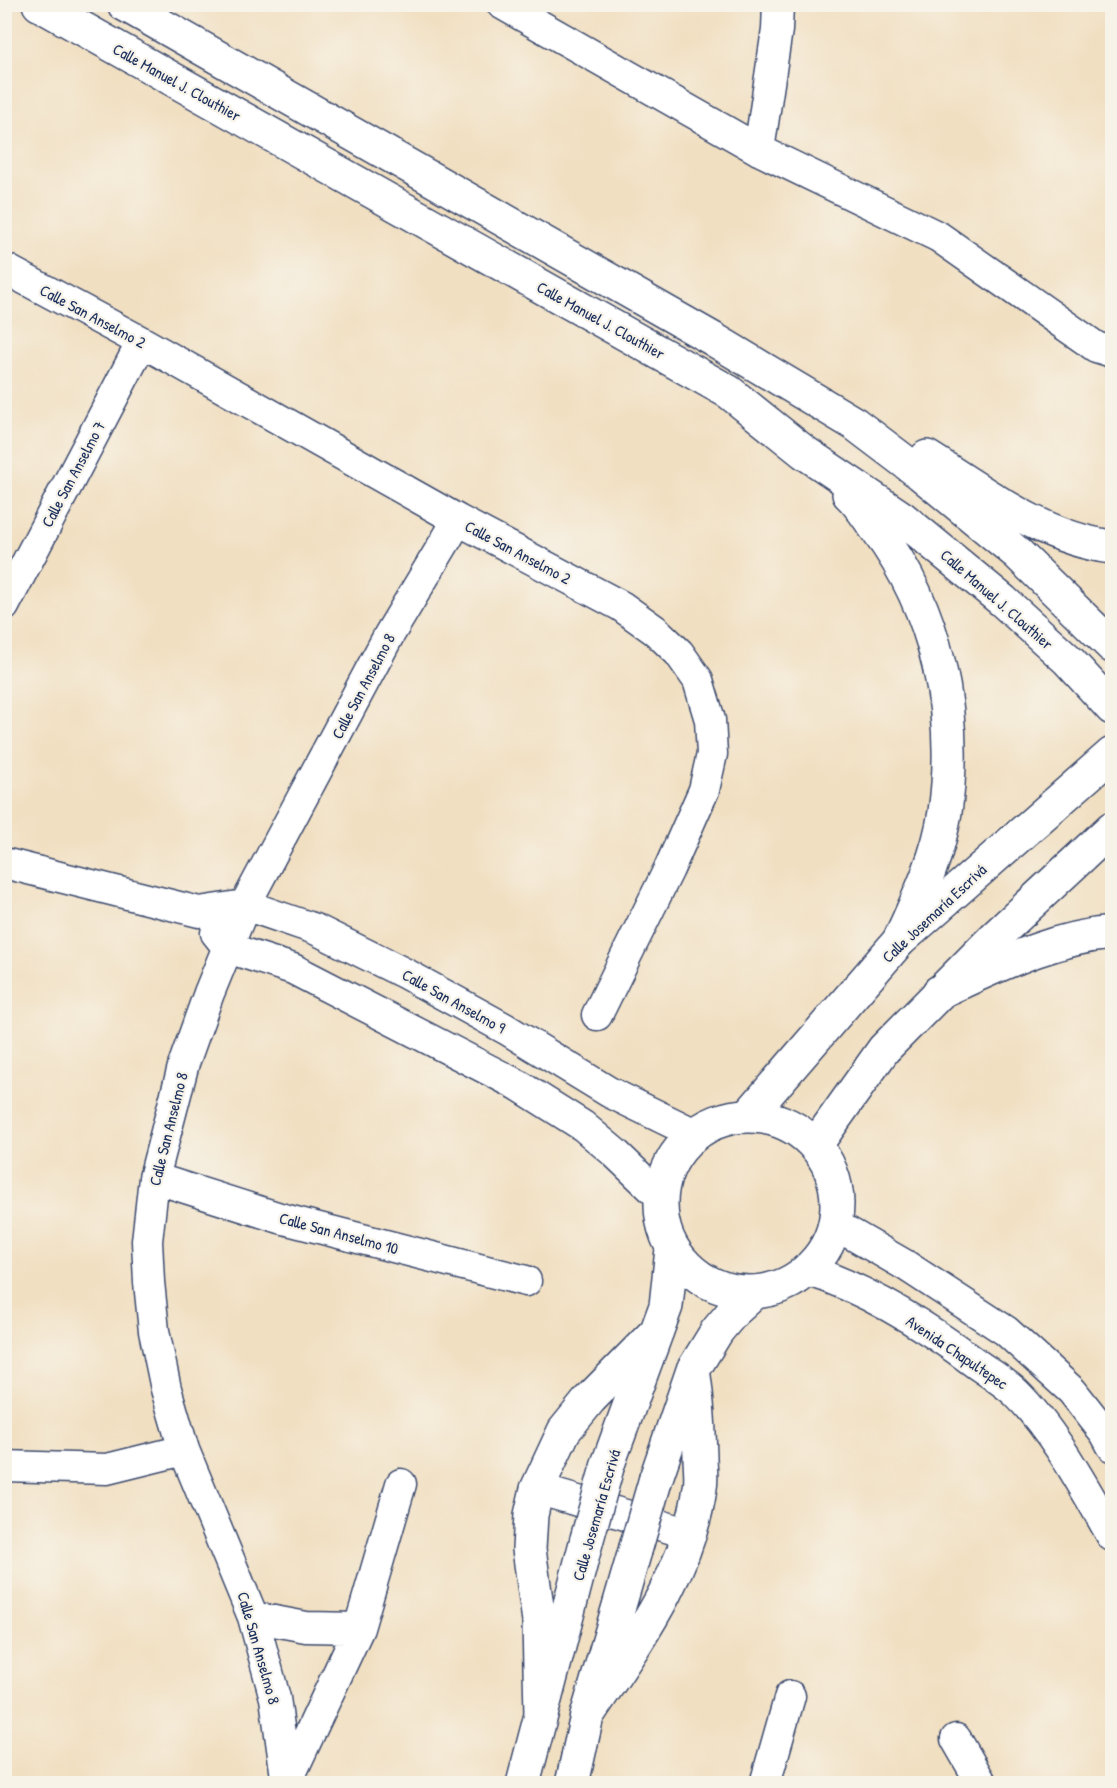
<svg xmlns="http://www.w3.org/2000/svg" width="1117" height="1788" viewBox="0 0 1117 1788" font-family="'Patrick Hand',sans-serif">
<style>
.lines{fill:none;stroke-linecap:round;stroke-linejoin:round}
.street-casing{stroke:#3b496d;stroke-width:33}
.secondary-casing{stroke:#3b496d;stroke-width:36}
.primary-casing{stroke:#3b496d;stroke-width:36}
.street{stroke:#fff;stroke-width:30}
.secondary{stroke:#fff;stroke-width:33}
.primary{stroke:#fff;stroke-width:33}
.secondary-bridge-casing{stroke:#3b496d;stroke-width:36;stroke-linecap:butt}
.secondary-bridge{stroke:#fff;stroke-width:33}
.labels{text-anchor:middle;stroke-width:4.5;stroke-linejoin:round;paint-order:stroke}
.street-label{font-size:16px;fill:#1b2f5e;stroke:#f7f3e8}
</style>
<rect width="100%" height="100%" fill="#f7f3e8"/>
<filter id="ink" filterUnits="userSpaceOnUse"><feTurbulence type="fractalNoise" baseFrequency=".0167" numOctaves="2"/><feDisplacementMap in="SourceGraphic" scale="12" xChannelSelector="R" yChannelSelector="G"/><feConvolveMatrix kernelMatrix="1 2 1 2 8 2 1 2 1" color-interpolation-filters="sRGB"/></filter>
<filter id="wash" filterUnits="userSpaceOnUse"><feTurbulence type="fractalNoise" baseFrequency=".008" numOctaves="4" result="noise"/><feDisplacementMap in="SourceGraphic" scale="24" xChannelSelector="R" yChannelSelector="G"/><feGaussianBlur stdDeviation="1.35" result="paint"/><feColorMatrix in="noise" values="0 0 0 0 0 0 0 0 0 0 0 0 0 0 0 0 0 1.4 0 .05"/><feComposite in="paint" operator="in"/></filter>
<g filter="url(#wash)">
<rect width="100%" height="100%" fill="#f1dfc1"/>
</g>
<g filter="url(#ink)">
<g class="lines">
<defs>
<path id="street" d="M502,4L759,150L939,237L1096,347L1112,352
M759,150L777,30L778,4
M4,268L142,342L458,520L621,606L656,631L679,653L698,680L710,720L712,754L704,790L669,869L597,1015
M4,606L142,342
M4,863L199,912L245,905L315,929L406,974L506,1029L609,1092L695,1134
M216,933L228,948L293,969L518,1085L583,1126L615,1153L661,1197
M154,1178L280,1218L526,1281
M834,1224L905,1265L1006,1331L1072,1391L1105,1433L1112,1446
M807,1270C869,1290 925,1325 978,1365C990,1373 1004,1382 1015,1392C1054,1430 1085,1489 1112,1536
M4,1466L107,1469L184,1450
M537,1489L690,1534
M253,1617L306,1627L359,1628
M956,1739L982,1784
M287,1782L359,1628L401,1484
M287,1784L275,1698L253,1617L184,1450L166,1389L154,1331L149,1282L147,1241L154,1178L184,1063L209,993L245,905L389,635L458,520
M765,1784L790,1696"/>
<path id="secondary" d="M748,1116L899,941L1112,754
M661 1204a88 88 0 1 1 176 0a88 88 0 1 1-176 0Z
M815,1146L884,1049L995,937L1112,828
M608,1464L666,1306L672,1249
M656,1478L693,1370L717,1331L733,1312L755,1292
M541,1715L539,1621L529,1549L531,1515L537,1489L564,1431L590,1399L657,1331
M587,1716C634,1645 688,1575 700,1488C702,1478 700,1467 700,1456C699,1427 698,1399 693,1370
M523,1784L587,1539
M572,1784L587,1716L635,1551"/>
<path id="primary" d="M39,4L729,392L804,452L902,518L1003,601L1068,660L1112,708
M124,4L713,339L855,424L921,474L1017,553L1112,646
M927,457C985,493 1043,539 1112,547
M849,494C860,504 868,518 877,530C937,610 959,713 945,812C938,858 918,899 899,941
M939,992C995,967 1050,938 1112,933"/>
</defs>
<!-- street casing -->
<use href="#street" class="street-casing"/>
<!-- secondary casing -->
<use href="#secondary" class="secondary-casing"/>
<!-- primary casing -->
<use href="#primary" class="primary-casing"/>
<!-- street -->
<use href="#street" class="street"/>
<!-- secondary -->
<use href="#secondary" class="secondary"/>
<!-- primary -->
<use href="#primary" class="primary"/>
<defs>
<path id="secondary-bridge" d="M587,1539L608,1464
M635,1551L656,1478"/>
</defs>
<!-- secondary-bridge casing -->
<use href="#secondary-bridge" class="secondary-bridge-casing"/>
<!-- secondary-bridge -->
<use href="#secondary-bridge" class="secondary-bridge"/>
</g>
</g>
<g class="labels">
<!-- street labels -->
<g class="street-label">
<text transform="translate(177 82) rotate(29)" y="6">Calle Manuel J. Clouthier</text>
<text transform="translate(93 316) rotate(28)" y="6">Calle San Anselmo 2</text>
<text transform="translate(601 320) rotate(29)" y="6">Calle Manuel J. Clouthier</text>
<text transform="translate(73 474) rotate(-62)" y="6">Calle San Anselmo 7</text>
<text transform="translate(518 552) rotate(28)" y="6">Calle San Anselmo 2</text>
<text transform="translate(997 599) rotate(41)" y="6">Calle Manuel J. Clouthier</text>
<text transform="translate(363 686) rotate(-62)" y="6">Calle San Anselmo 8</text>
<text transform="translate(934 913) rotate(-43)" y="6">Calle Josemaría Escrivá</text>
<text transform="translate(454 1001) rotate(29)" y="6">Calle San Anselmo 9</text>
<text transform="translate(168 1129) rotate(-76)" y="6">Calle San Anselmo 8</text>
<text transform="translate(339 1233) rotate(15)" y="6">Calle San Anselmo 10</text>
<text transform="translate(957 1352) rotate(34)" y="6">Avenida Chapultepec</text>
<text transform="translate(596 1515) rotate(-74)" y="6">Calle Josemaría Escrivá</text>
<text transform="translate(259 1648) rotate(74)" y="6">Calle San Anselmo 8</text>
</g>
</g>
<!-- margin -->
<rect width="1117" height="1788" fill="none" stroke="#f7f3e8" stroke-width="24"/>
</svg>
